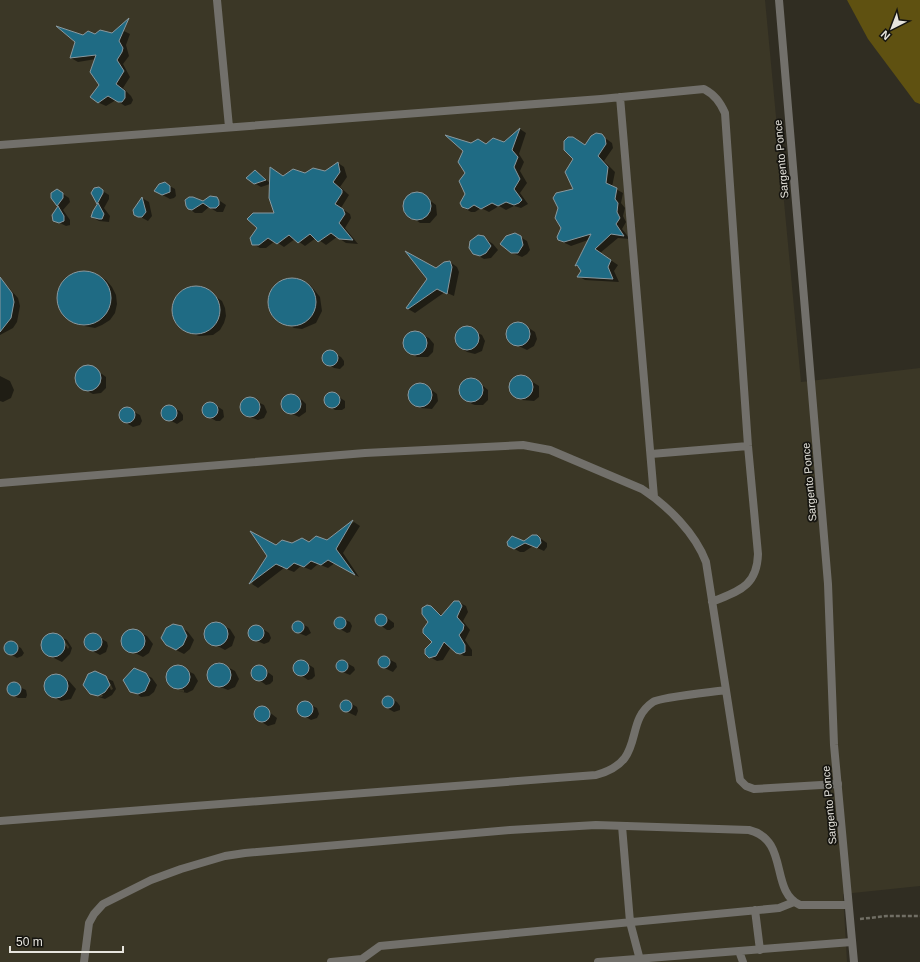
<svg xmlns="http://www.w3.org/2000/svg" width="920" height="962" viewBox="0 0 920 962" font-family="Arial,sans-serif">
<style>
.built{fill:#3b3726}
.forest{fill:#5f5111}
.shadow{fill:#0007}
.building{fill:#1f6b84;stroke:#89989e}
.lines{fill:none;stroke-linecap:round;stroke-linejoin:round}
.path{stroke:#706e64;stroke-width:2.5;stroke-dasharray:4 2;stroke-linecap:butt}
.lane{stroke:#72706b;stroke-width:8}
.street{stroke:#72706b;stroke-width:8}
.labels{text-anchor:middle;stroke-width:3.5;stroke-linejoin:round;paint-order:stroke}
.street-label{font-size:11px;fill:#e7e5de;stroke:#161510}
</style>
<rect width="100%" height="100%" fill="#302d22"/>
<!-- built -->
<path class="built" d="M0,0H765L801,382L920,368V886L843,894L847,962H0Z"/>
<!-- forest -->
<path class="forest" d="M847,0H920V104L915,102L868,39Z"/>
<!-- shadow -->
<path class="shadow" d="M116,31H124L130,34L126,45L129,56L123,64L130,77L123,88L131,96L133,100L131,104L125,106L116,100L106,106L95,101L101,85L96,59L78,62L71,58L76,42L83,36L112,34Z
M520,129L526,133L519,154L524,162L520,171L527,183L520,193L528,204L521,208L514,206L506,210L499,206L489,212L481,208L475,212H471L464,208L467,194L466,173L471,144L504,143Z
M601,135L612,143L613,148L604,161L615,172L612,187L623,193L621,203L625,208L623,216L626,222L622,229L630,239L618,238L600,253L618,265L614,271L619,282L585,280L578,276L582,271L576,265L588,240L571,246L561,241L558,235L562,228L559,207L574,190L586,146Z
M338,163L344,167L347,177L340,187L349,195L341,208L350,214L351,218L345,228L358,244L346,243L337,237L326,245L316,238L305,246L295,239L284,247L275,241L266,248H260L253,244L276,214L270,184L261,187L254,183L255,171L270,183L271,168L284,177L325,172Z
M168,185L175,189L176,196L174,198L170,199L155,191Z
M98,188L109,195V199L104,208L110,216L109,222L99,221L92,217L99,204L92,193Z
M57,190L69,198L70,202L63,210L70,220V225L66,226L54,220L53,215L59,206L52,197Z
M411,194H421L436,205L437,215L430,223H420L405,212L404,202Z
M214,197L226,205L223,212H217L209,207L202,213H195L188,208Z
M142,198L149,202L152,216L148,221L135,214Z
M515,234L527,241L530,250L527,254L522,257L508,251L501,244Z
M481,236L493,244L498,250L491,258L484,259L477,255L470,245L472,239Z
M450,262L457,267L459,272L454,296L445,292L415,313L408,309L436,269Z
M81,272L90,273L106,280L112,287L116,295L117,304L115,313L110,320L102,325L95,328L79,325L71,320L60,309L58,293L61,285L72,274Z
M289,279L303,282L311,286L320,297L322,311L316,323L302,329L294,328L274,315L270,300L272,292L276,286Z
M0,282L7,286L18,298L20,306L17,322L13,328L0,335Z
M194,287L201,288L209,292L222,301L225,308L226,316L224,323L220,330L213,335L199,336L193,334L180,325L173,313L176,299L186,289Z
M521,323L535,332L537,339L534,346L527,350L510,342L507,336L511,326Z
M465,327L482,335L485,341L482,351L475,354L467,352L460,347L456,341L459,330Z
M414,332L429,338L434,344L433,352L428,357H417L410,353L404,344L405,338Z
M329,351L341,357L344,361V365L340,369L334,368L323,361L324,355Z
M83,368H94L106,377V388L101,393L93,394L89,392L82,388L77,381L78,373Z
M0,376L10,381L14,390L11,398L3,402L0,401Z
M523,376L539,386V397L534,401L522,400L515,396L511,390V382L516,377Z
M466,380H476L488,390V400L483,405H475L472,404L465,399L460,393L461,385Z
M415,385H425L437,394L438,401L432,409L421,408L413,404L409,398V390Z
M333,393L345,401V408L342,410H335L325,402V397L329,394Z
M287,396H295L302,400L306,404V412L299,417L286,411L281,405Z
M249,398L264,405L267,412L264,418L258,420L245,415L241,406L244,401Z
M212,403L223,410L224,417L220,421H216L203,413L204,406L207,404Z
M168,406L180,411L183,415V420L177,424L162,416L163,409Z
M126,408L140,415L142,421L140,425L133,427L121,420L120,415L122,410Z
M354,522L360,526L343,553L359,577L335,563L328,568L318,564L311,570L301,566L294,572L284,568L258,588L252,584L268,556L276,546L327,541Z
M537,536L547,543V547L544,551L533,546L524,552H520L513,548Z
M458,602L466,606L468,612L463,621L470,630L465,640L472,650V656H464L451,647L443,660L437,661L430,657L433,642L429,623L431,607L443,616Z
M383,615L394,623V627L390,630H387L377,623L376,619L378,616Z
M338,617L350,622L352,626L350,632L347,633L335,626L334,622Z
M215,622L230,629L235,637L232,646L225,650L208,641L204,635L208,625Z
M298,622L308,627L311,633L306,636L294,631V624Z
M258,626L269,633L271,638L269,642L264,644L251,638L248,634L251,628Z
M181,627L188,632L194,640L190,649L184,654L174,649Z
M132,630L147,636L153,644L149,653L143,657L125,648L122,641L126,633Z
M52,634L61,637L68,649L69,647L63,638L67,640L72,648L70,654L62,662L48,655L42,647L43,640Z
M95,635L107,642L108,646L106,652L100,655L87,648L84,643L88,637Z
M10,642L21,648L24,653L22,656L17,658L7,652L5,649L7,644Z
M381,657H385L396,663L397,667L393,672L380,666L379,660Z
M303,661L314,668L315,676L312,679L308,680L295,671L294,667L298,662Z
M339,661H343L354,667L355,670L350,675L345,673L338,669L337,664Z
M218,662L235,671L239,679L235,687L228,690L213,684L208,676L211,667Z
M176,665L194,674L198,681L193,690L187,693L178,691L184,692V690L172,687L166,679L170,670Z
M261,667L273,676V681L270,684L266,685L251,674L254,668Z
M54,674L69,681L76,689L71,699L61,701L47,693L45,685L48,678Z
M145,674L152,678L157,685L154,692L149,696L141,697L128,688L124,680Z
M105,677L111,690L113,689L108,679L113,681L116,689L112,695L105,699L96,696L102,697L103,695L91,693Z
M13,684L26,690L27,695L26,698H18L11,694L8,689Z
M385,698H390L397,702L400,706V710L394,712L387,708L382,704Z
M347,701L357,707L358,711L356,716L341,709L340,705L342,702Z
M304,702L317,708L319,714L317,718L311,720L299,713L298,708L300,704Z
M264,708L277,718L275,724L268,726L257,719L255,714L257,710Z"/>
<!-- building -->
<path class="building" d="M129,18L119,41L123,48L122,52L117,60L124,71L116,84L125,91V98L122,102H118L108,96L98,103L90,97L99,85L90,72L96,55L70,58L75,42L56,26L83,35L88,31L95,34L100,30L112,33Z
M520,128L512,150L518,157L514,167L520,179L514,189L522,200L519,203L514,205L506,202L498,206L492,203L481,209L474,205L468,209L462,207L460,203L465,194L459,181L465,173L458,162L463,151L445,135L471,143L478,139L486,144L493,138L504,142Z
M596,133L602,134L605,138L606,144L598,156L608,167L606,183L617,188L615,199L618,203L617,212L620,218L616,224L624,236L611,234L595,249L611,260L608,267L613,279L577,277L581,271L577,265L575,266L591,234L564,242L558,240L557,237L561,228L555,218L558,208L553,198L556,193L573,189L565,172L573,159L564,150V141L568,137H573L585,145L591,136Z
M338,162L340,172L333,182L342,190V193L335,204L343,209L345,214L339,223L353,240L339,239L331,233L318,242L310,234L298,243L289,235L277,244L268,238L259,245H252L250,238L257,228L247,219L253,213H274L269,198L270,167L283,176L293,169L305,173L313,168L325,171Z
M255,170L266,180L254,184L246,178Z
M165,182L170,186V192L162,195L154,191L159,184Z
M99,187L103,190V193L97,204L91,193L94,188Z
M57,189L63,193V198L57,206L51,198V193Z
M403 206a14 14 0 1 1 28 0a14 14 0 1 1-28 0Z
M210,196L217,197L219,201V205L216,208H210L203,203L192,210L188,209L186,206L185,200L189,197H193L203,201Z
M142,197L146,212L142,217H138L134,215L133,210Z
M98,203L104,214L102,219H99L91,217L93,211Z
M58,206L64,216V221L59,223L53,221L52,215Z
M515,233L521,236L523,245L518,253H511L500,244L506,236Z
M478,235L484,236L491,246L486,253L480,256L473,254L469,248L470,241Z
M405,251L436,268L444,262L450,261L452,267L447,294L437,289L408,309L406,308L427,279Z
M57 298a27 27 0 1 1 54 0a27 27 0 1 1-54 0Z
M0,277L12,293L14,302L11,318L0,332Z
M268 302a24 24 0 1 1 48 0a24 24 0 1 1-48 0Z
M172 310a24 24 0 1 1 48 0a24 24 0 1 1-48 0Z
M506 334a12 12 0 1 1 24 0a12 12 0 1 1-24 0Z
M455 338a12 12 0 1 1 24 0a12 12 0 1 1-24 0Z
M403 343a12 12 0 1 1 24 0a12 12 0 1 1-24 0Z
M322 358a8 8 0 1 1 16 0a8 8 0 1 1-16 0Z
M75 378a13 13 0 1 1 26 0a13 13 0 1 1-26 0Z
M509 387a12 12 0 1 1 24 0a12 12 0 1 1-24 0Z
M459 390a12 12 0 1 1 24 0a12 12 0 1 1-24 0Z
M408 395a12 12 0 1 1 24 0a12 12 0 1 1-24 0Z
M324 400a8 8 0 1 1 16 0a8 8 0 1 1-16 0Z
M281 404a10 10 0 1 1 20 0a10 10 0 1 1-20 0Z
M240 407a10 10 0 1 1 20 0a10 10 0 1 1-20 0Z
M202 410a8 8 0 1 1 16 0a8 8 0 1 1-16 0Z
M161 413a8 8 0 1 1 16 0a8 8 0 1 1-16 0Z
M119 415a8 8 0 1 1 16 0a8 8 0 1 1-16 0Z
M353,520L336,549L355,575L328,560L321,565L311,561L304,567L294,563L287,569L276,564L249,584L267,556L250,531L276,545L282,540L292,543L302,538L309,542L316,536L327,540Z
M532,535H537L540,538L541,543L537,548L525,543L514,549L508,546L507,542L512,536L524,541Z
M454,601H459L462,606L457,617L464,625L463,630L459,635L465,645V652L460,654L456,653L444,642L436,656L429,658L425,654V649L432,642L423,633V629L428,622L422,614V608L427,605L431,606L441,616Z
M375 620a6 6 0 1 1 12 0a6 6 0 1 1-12 0Z
M334 623a6 6 0 1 1 12 0a6 6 0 1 1-12 0Z
M292 627a6 6 0 1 1 12 0a6 6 0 1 1-12 0Z
M204 634a12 12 0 1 1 24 0a12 12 0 1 1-24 0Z
M173,624L182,626L187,636L183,645L176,650L166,645L161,638L166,628Z
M248 633a8 8 0 1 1 16 0a8 8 0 1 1-16 0Z
M121 641a12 12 0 1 1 24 0a12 12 0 1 1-24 0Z
M41 645a12 12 0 1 1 24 0a12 12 0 1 1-24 0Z
M84 642a9 9 0 1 1 18 0a9 9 0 1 1-18 0Z
M4 648a7 7 0 1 1 14 0a7 7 0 1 1-14 0Z
M378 662a6 6 0 1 1 12 0a6 6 0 1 1-12 0Z
M336 666a6 6 0 1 1 12 0a6 6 0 1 1-12 0Z
M293 668a8 8 0 1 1 16 0a8 8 0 1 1-16 0Z
M207 675a12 12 0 1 1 24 0a12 12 0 1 1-24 0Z
M166 677a12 12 0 1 1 24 0a12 12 0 1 1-24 0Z
M251 673a8 8 0 1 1 16 0a8 8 0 1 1-16 0Z
M134,668L146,673L150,680L145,691L138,694L130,692L123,680Z
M95,671L106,676L110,685L105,692L98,696L90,694L83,685L88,674Z
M44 686a12 12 0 1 1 24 0a12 12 0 1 1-24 0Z
M7 689a7 7 0 1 1 14 0a7 7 0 1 1-14 0Z
M382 702a6 6 0 1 1 12 0a6 6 0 1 1-12 0Z
M340 706a6 6 0 1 1 12 0a6 6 0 1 1-12 0Z
M297 709a8 8 0 1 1 16 0a8 8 0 1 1-16 0Z
M254 714a8 8 0 1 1 16 0a8 8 0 1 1-16 0Z"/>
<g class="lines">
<!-- path -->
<path class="path" d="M860,919L887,916H920"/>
<!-- lane -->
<path class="lane" d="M217,0L229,127
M620,97L654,497
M0,145L601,99L704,89C715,95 720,102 725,113L748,446L758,554C757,587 738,591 712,602
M651,454L748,446
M0,483L365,453L523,445L550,450L642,489C668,506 695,533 706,562L740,780L746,786L754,789L838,784
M0,821L596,775C648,761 622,723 653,702C660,697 713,692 726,690
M622,826L630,922L640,960
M755,910L760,950
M739,951L743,962
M84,962L89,923L94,914L103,904L151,880L181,869L225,856L245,853L510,830L596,825L749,830C790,840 769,891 800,905H848
M331,962L362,959L380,946L779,908L794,902
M598,962L852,942"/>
<!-- street -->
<path class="street" d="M779,0L828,584L834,745L854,962"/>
</g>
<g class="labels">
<!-- street labels -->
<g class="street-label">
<text transform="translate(781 159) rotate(-95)" y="4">Sargento Ponce</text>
<text transform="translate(809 482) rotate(-95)" y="4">Sargento Ponce</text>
<text transform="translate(829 805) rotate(-95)" y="4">Sargento Ponce</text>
</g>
</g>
<!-- north arrow -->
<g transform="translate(892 28) rotate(222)" stroke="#161510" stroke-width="3" paint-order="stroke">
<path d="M0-3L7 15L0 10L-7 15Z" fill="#e7e5de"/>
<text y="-6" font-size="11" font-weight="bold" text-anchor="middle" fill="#e7e5de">N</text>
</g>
<!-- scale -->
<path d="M10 946v6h113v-6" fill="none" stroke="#e7e5de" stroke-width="2"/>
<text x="16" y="946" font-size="12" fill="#e7e5de" stroke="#161510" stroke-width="3" paint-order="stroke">50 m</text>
</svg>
